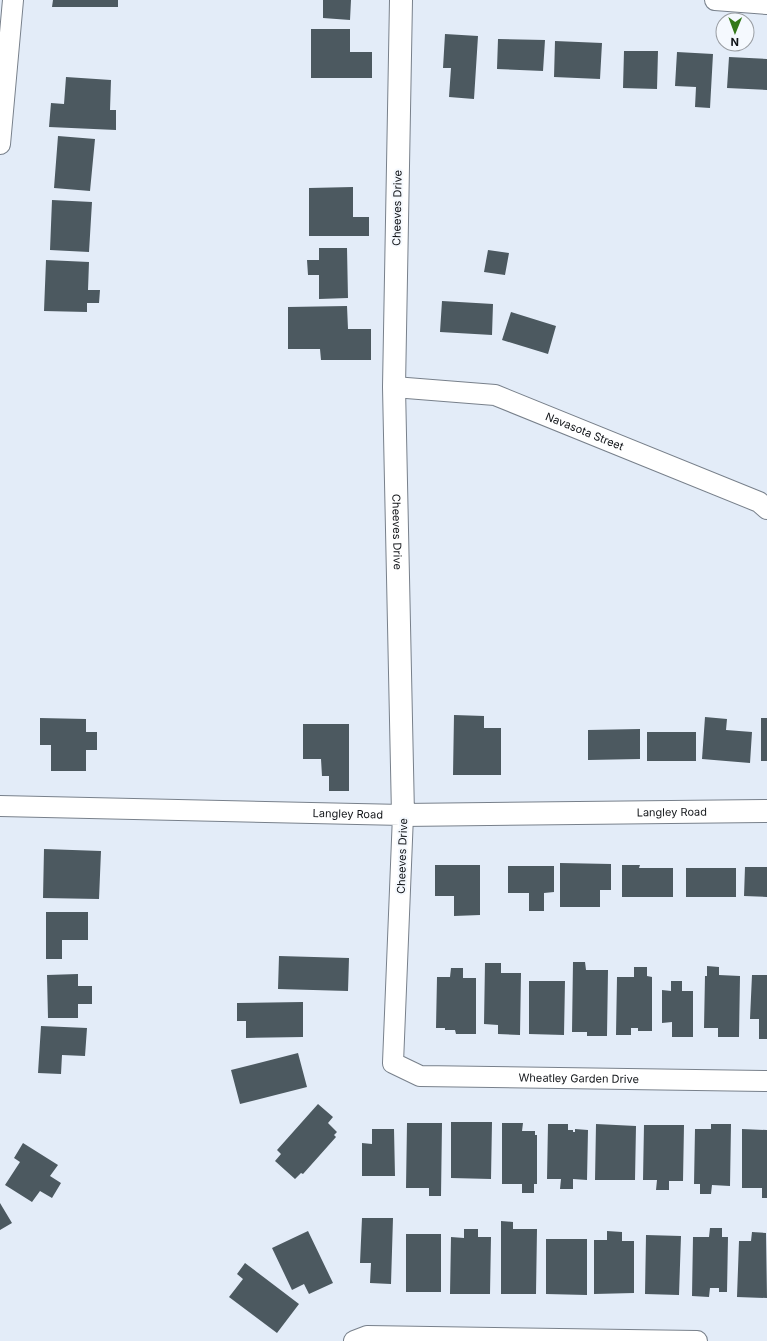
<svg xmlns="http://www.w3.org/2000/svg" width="767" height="1341" viewBox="0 0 767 1341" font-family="Inter,sans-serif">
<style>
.building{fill:#4c5960}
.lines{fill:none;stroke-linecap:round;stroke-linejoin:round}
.minor-casing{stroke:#78808b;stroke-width:22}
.tertiary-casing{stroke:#78808b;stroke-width:24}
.minor{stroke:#fff;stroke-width:20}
.tertiary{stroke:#fff;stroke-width:22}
.labels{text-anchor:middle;stroke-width:4;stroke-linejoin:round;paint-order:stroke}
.street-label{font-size:11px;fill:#101317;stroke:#f5f9fe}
</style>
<rect width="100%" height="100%" fill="#e3ecf8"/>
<!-- building -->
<path class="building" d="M53,0H118V7H52Z
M323,0H351L350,20L323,18Z
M311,29H350V52H372V78H311Z
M445,34L478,36L474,99L449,97L451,68H443Z
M498,39L545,40L543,71L497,69Z
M555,41L602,43L600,79L554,77Z
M624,51H658L657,89L623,88Z
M677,52L713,54L710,108L695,107L696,87L675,86Z
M729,57L767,59V90L727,88Z
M66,77L111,80L110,110H116V130L49,127L51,103L64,104Z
M58,136L95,139L90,191L54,188Z
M353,187V217H369V236H309V188Z
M52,200L92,202L89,252L50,250Z
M319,248H347L348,298L319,299V275H308L307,260H319Z
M488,250L509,253L505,275L484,272Z
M46,260L89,262L88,290H100L99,303H87V312L44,311Z
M442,301L493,304L492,335L440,332Z
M347,306L348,329H371V360H321L320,349H288V307Z
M511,312L556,326L548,354L502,340Z
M454,715L484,716V728H501V775H453Z
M705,717L727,719L726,730L752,732L750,763L702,759Z
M40,718L86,719V732H97V750H86V771H51V745H40Z
M761,718H767V761H761Z
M303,724H349V791H329V776H322L321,759H303Z
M640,729V759L588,760V730Z
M647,732H696V761H647Z
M44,849L101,851L99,899L43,898Z
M560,863L611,864V890H600V907H560Z
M435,865H480V915L454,916V896H435Z
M622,865H640L639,868H673V897H622Z
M508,866H554V892L544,893V911H529V893H508Z
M745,867H767V897L744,896Z
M686,868H736V897H686Z
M46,912H88V940H62V959H46Z
M279,956L349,958L348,991L278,989Z
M573,962H585L586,970H608L607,1036H587V1032H572Z
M485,963H501V973H521L520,1035L498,1034V1025L484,1024Z
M707,966L719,967V975L740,976L739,1037H718V1028H704L705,976H707Z
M634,967H647V976L652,977V1031H638V1028H631V1035H616L617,977H634Z
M451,968H463V978H476V1034H456L455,1030H445V1028H436L437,977H450Z
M78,974V986H92V1004H78V1018H48L47,975Z
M752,975H767V1039H759V1019H750Z
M529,981H565L564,1035L529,1034Z
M671,981H682V991H693V1037H672V1022L662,1023V990L671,991Z
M303,1002V1037L246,1038V1021H237V1003Z
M41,1026L87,1028L85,1056L62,1055L61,1074L38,1073Z
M298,1053L307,1087L240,1104L231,1070Z
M318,1104L333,1117L328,1123L337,1132L334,1135L336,1137L303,1174L301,1173L295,1179L275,1161L281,1154L277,1150Z
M451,1122H492L491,1179L451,1178Z
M407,1123H442L441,1196H429V1188H406Z
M502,1123H523L522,1131H535V1135H537V1184H534V1193H522V1184H502Z
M548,1124H568V1130H573V1132H575V1129L588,1130L587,1180L573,1179V1189H560L561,1179H547Z
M596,1124L636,1126L635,1180H595Z
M711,1124H731L730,1186L712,1185L711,1194H700V1184H694L695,1129H711Z
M644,1125H684L683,1181H669V1190H656L657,1180H643Z
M372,1129H394L395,1176H362V1143L372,1144Z
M742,1129L767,1130V1198H762V1188H742Z
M23,1143L58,1165L50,1176L61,1183L52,1198L40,1191L32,1202L5,1185L20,1162L14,1158Z
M0,1203L12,1223L0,1230Z
M362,1218H393L391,1284L370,1283L371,1263H360Z
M501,1221L513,1222V1229H537L536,1294H501Z
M710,1228H722V1237H728L727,1292H719V1288H710L709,1297L692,1296L693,1237H709Z
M464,1229H478V1237H491L490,1294H450L451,1237L464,1238Z
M308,1231L333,1283L309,1294L304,1284L292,1290L272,1248Z
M607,1231L622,1232V1241H634V1293L594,1294V1240H607Z
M752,1232L766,1233L767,1298L737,1297L739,1241H751Z
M406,1234H441V1292H406Z
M646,1235L681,1236L679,1295L645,1294Z
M546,1239H587V1295L546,1294Z
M245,1263L299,1304L277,1333L229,1297L243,1279L237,1274Z"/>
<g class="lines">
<defs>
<g id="minor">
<path d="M715,0L767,4"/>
<path d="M0,144L13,0"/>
<path id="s1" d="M394,387L495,395L759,502L767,509"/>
<path id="s2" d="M0,806L403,815L393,1063L420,1076L767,1081"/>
<path d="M354,1341L367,1336L697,1341"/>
</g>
<g id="tertiary">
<path id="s3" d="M401,0L394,387L403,815L767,811"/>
</g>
</defs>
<!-- minor casing -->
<use href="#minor" class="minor-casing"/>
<!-- tertiary casing -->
<use href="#tertiary" class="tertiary-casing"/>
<!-- minor -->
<use href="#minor" class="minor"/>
<!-- tertiary -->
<use href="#tertiary" class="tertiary"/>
</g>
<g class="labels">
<!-- street labels -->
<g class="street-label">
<text transform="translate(397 208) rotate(-89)" y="4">Cheeves Drive</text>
<text dy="4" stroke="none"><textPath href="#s1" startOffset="198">Navasota Street</textPath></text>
<text dy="4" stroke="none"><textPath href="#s3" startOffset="532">Cheeves Drive</textPath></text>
<text dy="4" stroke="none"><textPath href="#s3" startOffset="1084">Langley Road</textPath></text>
<text dy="4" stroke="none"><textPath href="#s2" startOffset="348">Langley Road</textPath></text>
<text transform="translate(402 856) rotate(-88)" y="4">Cheeves Drive</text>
<text dy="4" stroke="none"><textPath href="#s2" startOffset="840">Wheatley Garden Drive</textPath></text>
</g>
</g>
<!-- north arrow -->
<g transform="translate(735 32) rotate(181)"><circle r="19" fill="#f5f9fe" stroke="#999da2"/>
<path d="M0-3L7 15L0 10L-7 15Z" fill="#337819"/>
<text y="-6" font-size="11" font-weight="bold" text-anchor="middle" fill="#101317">N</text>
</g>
</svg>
